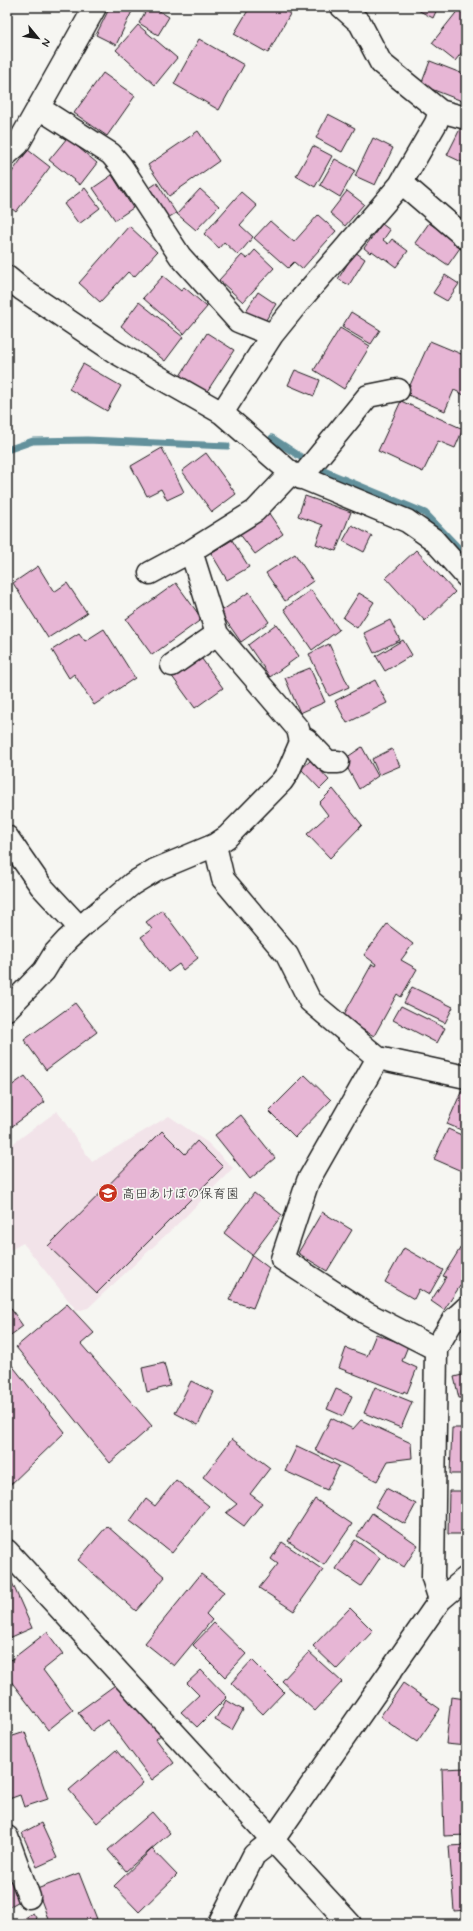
<svg xmlns="http://www.w3.org/2000/svg" width="473" height="1931" viewBox="0 0 473 1931" font-family="Mynerve,'Klee One',sans-serif">
<style>
.built{fill:#f2e3e9}
.lines{fill:none;stroke-linecap:round;stroke-linejoin:round}
.stream{stroke:#63919c;stroke-width:7}
.building{fill:#e7b6d5;stroke:#1c1c1c}
.minor-casing{stroke:#1c1c1c;stroke-width:25}
.tertiary-casing{stroke:#1c1c1c;stroke-width:25}
.minor{stroke:#f6f6f2;stroke-width:22}
.tertiary{stroke:#f6f6f2;stroke-width:22}
.labels{text-anchor:middle;stroke-width:3.5;stroke-linejoin:round;paint-order:stroke}
.poi-label{font-size:13px;fill:#1c1c1c;stroke:#f6f6f2;text-anchor:start}
</style>
<rect width="100%" height="100%" fill="#f6f6f2"/>
<filter id="ink" filterUnits="userSpaceOnUse"><feTurbulence type="fractalNoise" baseFrequency=".025" numOctaves="2"/><feDisplacementMap in="SourceGraphic" scale="8" xChannelSelector="R" yChannelSelector="G"/><feConvolveMatrix kernelMatrix="1 2 1 2 8 2 1 2 1" color-interpolation-filters="sRGB"/></filter>
<g filter="url(#ink)">
<!-- built -->
<path class="built" d="M57,1111L92,1162L169,1116L208,1143L233,1168L185,1217L88,1308L77,1311L23,1243L7,1252V1148Z"/>
<g class="lines">
<!-- stream -->
<path class="stream" d="M272,438L319,469L425,513L466,556
M7,450L33,441L87,440L227,446"/>
</g>
<!-- building -->
<path class="building" d="M110,7H134L116,45L96,35Z
M148,7H153L169,17L158,35L139,23Z
M250,7H277L290,14L268,53L234,34Z
M412,7H438L433,18Z
M459,9L466,14V47L455,61L432,43Z
M138,25L177,58L155,85L116,50Z
M199,39L244,65L219,110L174,84Z
M430,61L466,75V89L462,101L421,85Z
M103,73L135,96L107,136L74,113Z
M328,114L355,128L342,152L316,138Z
M463,123L466,124V164L447,155Z
M198,131L219,161L169,196L148,165Z
M67,138L97,163L80,185L49,160Z
M373,138L393,148L375,185L355,176Z
M313,146L332,156L315,187L296,176Z
M28,150L50,167L16,212L7,205V179Z
M335,159L355,170L340,197L320,185Z
M112,175L133,208L115,220L93,188Z
M157,183L176,213L166,219L148,189Z
M85,188L100,208L79,224L64,204Z
M200,189L219,206L196,230L177,214Z
M347,191L364,204L345,226L330,213Z
M241,192L257,206L240,225L253,237L238,255L224,242L219,248L204,234Z
M318,215L336,231L302,269L294,262L288,268L254,238L270,221L294,242Z
M429,223L462,245L448,265L415,243Z
M382,224L390,230L383,240L388,244L392,239L408,251L396,267L384,258L383,259L372,251L370,253L364,248Z
M129,226L157,252L134,277L128,272L100,302L79,283Z
M255,250L274,268L243,302L219,280L242,255L247,259Z
M355,252L365,259L349,285L338,279Z
M445,275L459,284L447,301L433,293Z
M163,276L181,291L184,287L207,307L184,334L143,298Z
M258,292L276,304L262,326L244,314Z
M139,302L183,337L165,361L121,326Z
M351,312L380,330L371,344L342,327Z
M340,328L370,346L344,389L314,370Z
M207,333L234,350L206,393L180,376Z
M430,341L466,356V396L454,390L445,411L406,394Z
M83,364L121,386L107,411L69,389Z
M295,370L320,380L314,396L288,385Z
M401,401L463,429L455,448L438,441L423,472L378,451Z
M162,448L184,492L167,500L161,489L147,496L131,466Z
M206,453L236,494L212,512L182,471Z
M305,496L351,512L336,551L316,544L323,525L298,516Z
M268,512L283,534L255,554L239,533Z
M352,525L372,536L364,552L343,541Z
M232,540L249,567L227,580L211,553Z
M416,550L455,592L425,621L386,578Z
M295,554L313,581L285,601L266,573Z
M38,566L54,592L67,583L87,613L48,638L13,583Z
M176,583L202,619L152,655L126,619Z
M311,590L339,630L312,650L284,609Z
M249,592L269,622L241,642L220,612Z
M359,593L374,602L357,628L343,618Z
M390,620L400,640L374,653L364,633Z
M276,624L299,656L270,677L248,645Z
M104,629L135,678L94,705L74,674L69,678L52,650L79,633L85,641Z
M403,640L412,655L385,671L376,656Z
M329,644L349,687L329,696L309,654Z
M199,655L223,688L195,708L171,675Z
M310,668L325,702L300,713L285,678Z
M375,680L387,703L347,723L335,701Z
M362,747L378,776L359,789L343,760Z
M392,749L400,766L379,775L372,759Z
M311,760L329,780L320,789L301,769Z
M333,789L362,825L330,858L307,834L328,815L319,803Z
M162,910L198,958L183,970L179,964L168,972L141,937L152,929L146,922Z
M387,924L413,944L401,960L417,969L401,997L397,994L374,1036L342,1018L372,964L375,966L376,964L364,955Z
M412,987L453,1007L445,1023L404,1003Z
M75,1003L97,1032L46,1070L24,1040Z
M401,1006L445,1028L437,1043L393,1020Z
M305,1075L331,1100L295,1137L269,1111Z
M25,1076L45,1102L7,1130V1089Z
M462,1090L466,1092V1132L447,1124Z
M241,1115L275,1158L250,1179L215,1135Z
M448,1129L466,1137V1173L434,1159Z
M162,1131L185,1154L197,1141L223,1167L97,1293L48,1246Z
M254,1193L282,1215L252,1255L224,1233Z
M322,1212L352,1230L327,1271L298,1253Z
M464,1242L466,1243V1283L463,1288L460,1286L444,1310L431,1301L446,1277L443,1276Z
M404,1248L443,1270L429,1295L419,1289L414,1299L385,1282Z
M252,1255L269,1268L253,1308L229,1300Z
M7,1303L23,1326L7,1338Z
M67,1304L94,1333L81,1344L152,1426L110,1463L16,1347Z
M376,1334L408,1346L402,1361L417,1368L407,1393L404,1391L403,1393L339,1368L346,1348L367,1356Z
M7,1359L65,1432L7,1488Z
M164,1363L170,1386L147,1392L142,1368Z
M466,1374V1398H459L454,1377Z
M191,1381L214,1392L198,1425L175,1413Z
M375,1387L412,1402L401,1428L364,1413Z
M336,1389L352,1396L343,1416L327,1409Z
M331,1418L353,1429L361,1420L411,1443L412,1458L388,1461L377,1481L315,1450Z
M452,1428H466V1474H450Z
M232,1439L270,1468L250,1494L262,1503L244,1526L226,1513L237,1504L203,1477Z
M297,1446L339,1466L327,1490L285,1471Z
M176,1480L209,1506L172,1553L130,1521L146,1499L155,1506Z
M386,1488L416,1504L405,1524L375,1507Z
M449,1491H466V1534H448Z
M315,1499L352,1524L324,1565L288,1541Z
M372,1513L418,1545L404,1567L357,1536Z
M107,1526L165,1577L136,1611L78,1560Z
M355,1540L380,1558L361,1586L336,1569Z
M282,1542L323,1570L294,1611L259,1588L278,1564L271,1559Z
M7,1571L32,1628L7,1639Z
M201,1574L224,1592L206,1614L212,1620L174,1666L145,1643Z
M350,1608L373,1631L337,1669L313,1646Z
M214,1623L246,1654L225,1677L193,1645Z
M47,1632L63,1654L43,1670L73,1710L48,1730L7,1676V1663Z
M309,1652L342,1682L315,1711L282,1681Z
M252,1660L284,1692L263,1714L231,1683Z
M201,1670L227,1697L197,1727L181,1712L199,1695L187,1683Z
M122,1680L162,1734L156,1739L174,1763L152,1780L107,1720L92,1731L78,1712Z
M403,1683L440,1709L417,1742L380,1717Z
M451,1697L466,1699V1746L446,1744Z
M226,1700L243,1710L232,1730L215,1720Z
M25,1732L48,1799L24,1807L20,1795L9,1799L7,1792V1759L10,1758L7,1748V1738Z
M116,1750L143,1783L97,1823L69,1790Z
M466,1768V1835L444,1836L442,1769Z
M152,1812L170,1833L126,1871L108,1850Z
M41,1823L57,1858L37,1867L22,1833Z
M466,1845V1910L454,1911L449,1846Z
M152,1849L177,1875L139,1912L114,1886Z
M7,1871L23,1899L7,1908Z
M79,1873L97,1919L84,1924H50L37,1889Z
M33,1913L40,1924H16Z"/>
<g class="lines">
<defs>
<path id="minor" d="M342,7L360,23L381,63L440,111L466,118
M39,108L111,154L121,166L180,256L238,321L272,335
M7,154L18,144L95,7
M402,183L466,238
M7,277L23,290L115,352L222,413L291,473L407,521L433,539L466,576
M222,413L272,335L302,298L400,185L436,123L440,111
M301,478L368,396L398,390
M150,573L191,551
M172,665L217,634
M300,736L307,740L325,759L329,762H338
M7,837L41,886L80,928
M215,845L223,879L287,955L310,1001L378,1058
M7,1009L44,971L55,953L67,940L90,919L132,884L155,870L215,845L227,837L282,781L288,772L301,742L298,729L217,634L191,551L255,511L291,473
M436,1349L366,1313L282,1259L308,1181L378,1058L466,1077
M440,1600L433,1578L436,1349L453,1320L466,1308
M7,1837L29,1897
M219,1924L254,1855L273,1840"/>
<path id="tertiary" d="M7,1551L350,1924
M273,1840L440,1600L466,1578"/>
</defs>
<!-- minor casing -->
<use href="#minor" class="minor-casing"/>
<!-- tertiary casing -->
<use href="#tertiary" class="tertiary-casing"/>
<!-- minor -->
<use href="#minor" class="minor"/>
<!-- tertiary -->
<use href="#tertiary" class="tertiary"/>
</g>
</g>
<!-- icons -->
<defs>
<symbol id="school-disc" viewBox="-11 -11 22 22"><circle r="9.5" fill="#c8321e" stroke="#f6f6f2"/><path d="M0-5L7-2L0 1L-7-2ZM-4 1L0 2.5L4 1V4Q0 6-4 4Z" fill="#fff"/></symbol>
</defs>
<g fill-rule="evenodd">
<use href="#school-disc" x="97" y="1182" width="22" height="22"/>
</g>
<g class="labels">
<!-- poi labels -->
<g class="poi-label">
<text x="122" y="1198">高田あけぼの保育園</text>
</g>
</g>
<!-- margin -->
<rect width="473" height="1931" fill="none" stroke="#f6f6f2" stroke-width="24"/>
<rect x="12" y="12" width="449" height="1907" fill="none" stroke="#1c1c1c" stroke-width="1.5" filter="url(#ink)"/>
<!-- north arrow -->
<g transform="translate(38 38) rotate(119)" stroke="#f6f6f2" stroke-width="3" paint-order="stroke">
<path d="M0-3L7 15L0 10L-7 15Z" fill="#1c1c1c"/>
<text y="-6" font-size="11" font-weight="bold" text-anchor="middle" fill="#1c1c1c">N</text>
</g>
</svg>
